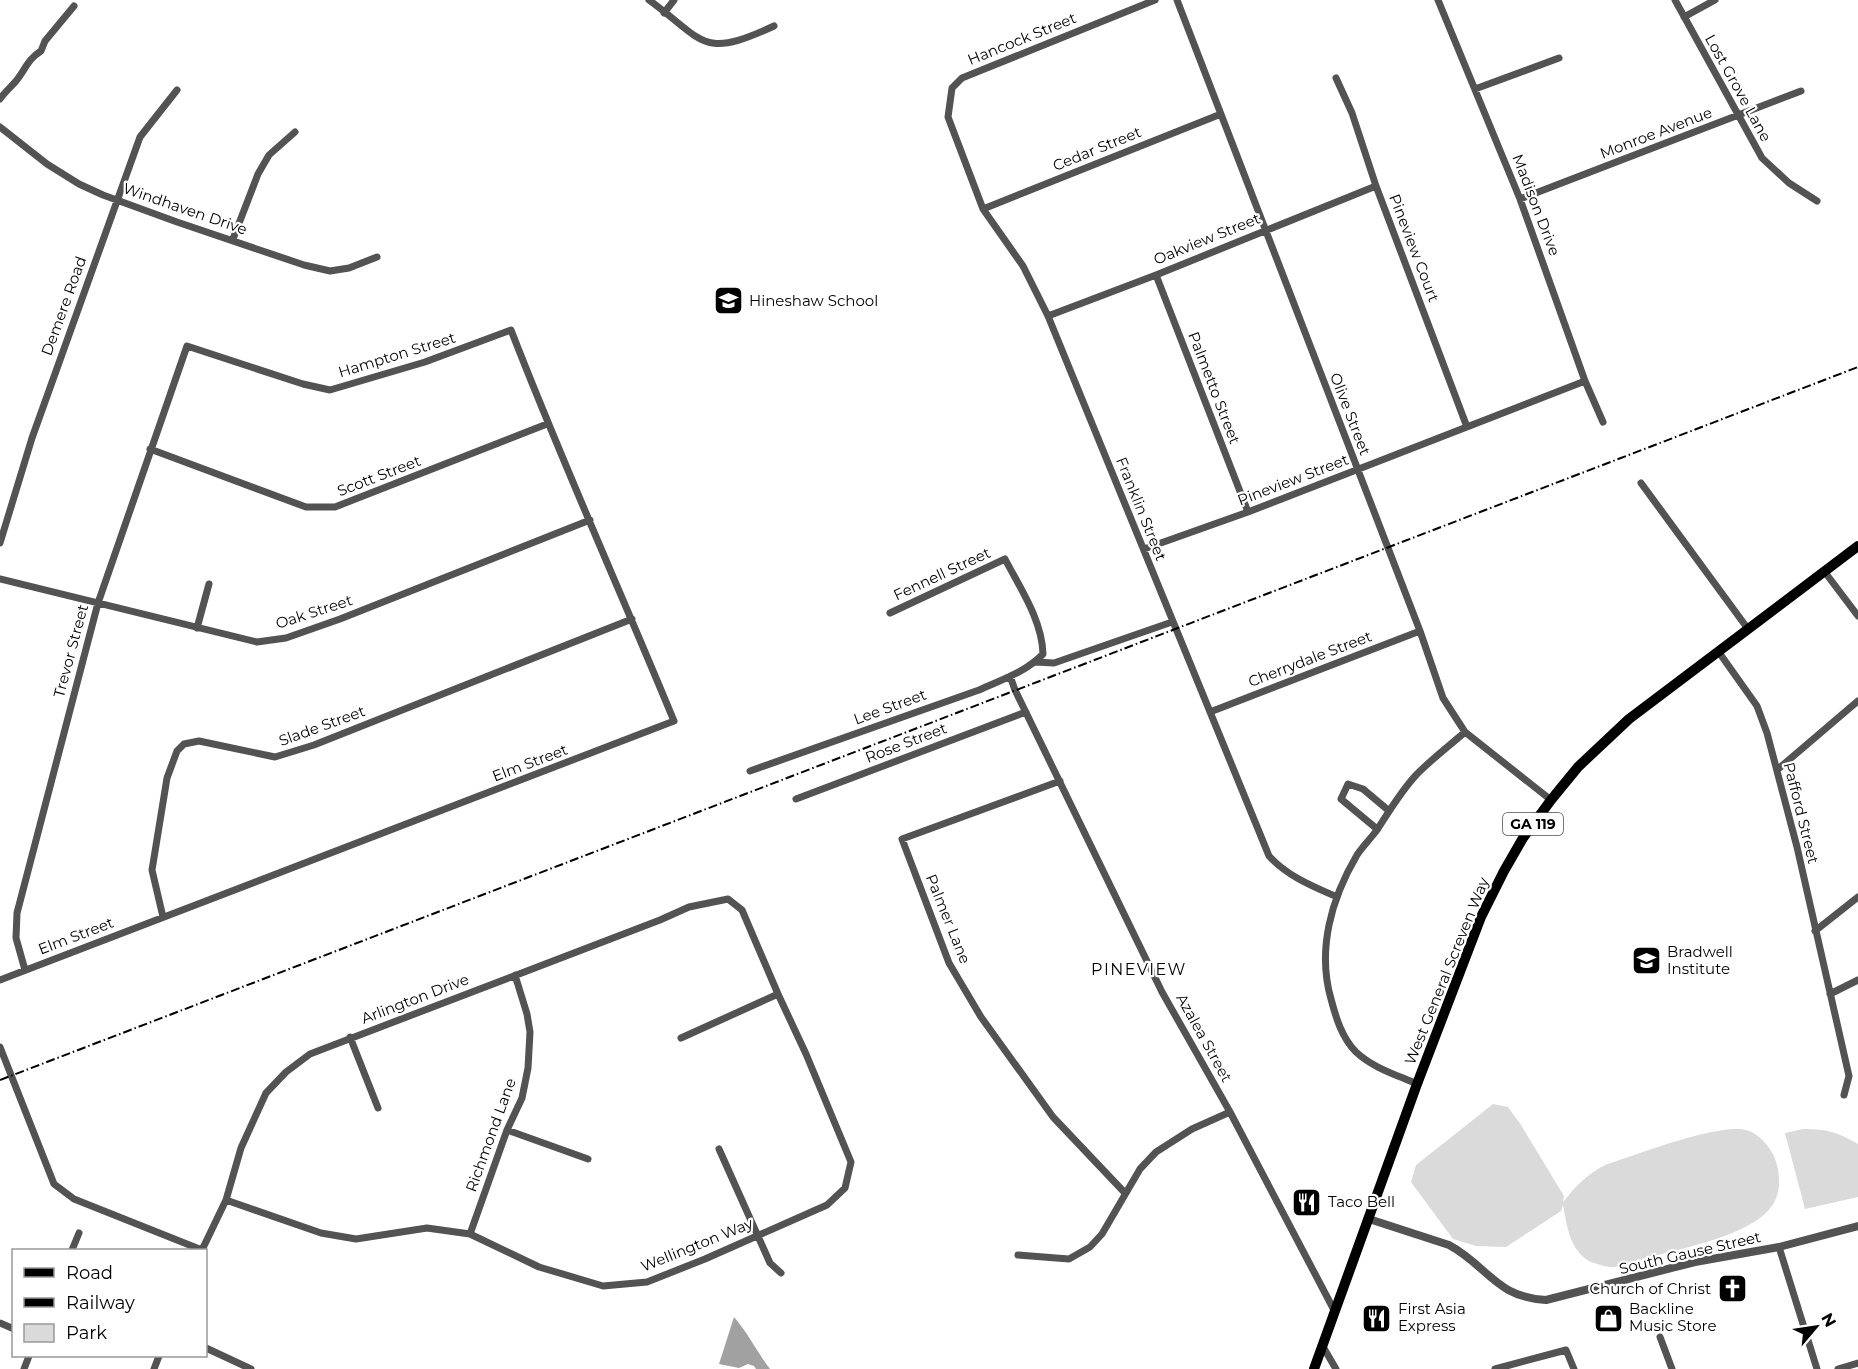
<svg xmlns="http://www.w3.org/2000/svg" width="1858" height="1369" viewBox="0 0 1858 1369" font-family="Montserrat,sans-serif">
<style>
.green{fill:#dadada}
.water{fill:#a1a1a1}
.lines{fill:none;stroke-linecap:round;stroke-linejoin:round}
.minor{stroke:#535353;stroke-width:7}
.tertiary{stroke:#535353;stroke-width:8}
.primary{stroke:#000;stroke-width:10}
.rail{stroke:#000;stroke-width:2;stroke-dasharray:9 3 1.5 3;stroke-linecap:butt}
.labels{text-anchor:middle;stroke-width:4.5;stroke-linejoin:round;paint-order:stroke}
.shield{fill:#fff;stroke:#4c4c4c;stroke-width:1.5}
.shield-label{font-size:14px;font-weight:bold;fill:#000}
.street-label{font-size:15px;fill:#000;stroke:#fff}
.poi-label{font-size:15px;fill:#000;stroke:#fff;text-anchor:start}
.neighbourhood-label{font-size:16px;letter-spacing:1.5px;fill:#000;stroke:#fff}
</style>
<rect width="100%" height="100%" fill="#fff"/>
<!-- green -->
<path class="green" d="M1493,1104L1508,1107L1521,1125L1564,1196L1563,1202C1577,1185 1585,1176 1605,1165C1633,1156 1725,1120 1749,1131C1762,1136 1774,1151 1777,1165C1781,1182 1780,1198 1768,1211C1744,1236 1684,1248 1650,1257C1639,1260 1627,1266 1615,1267C1609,1268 1595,1264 1589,1261C1569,1249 1567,1225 1563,1205L1561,1211L1506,1247L1476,1246L1453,1239L1411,1182L1416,1165Z
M1803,1129C1826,1129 1838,1132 1858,1144V1197L1805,1209L1785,1133Z"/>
<!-- water -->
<path class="water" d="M734,1317C748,1333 757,1352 770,1369H756L754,1366L748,1364L739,1368L719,1364Z"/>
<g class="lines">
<!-- minor -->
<path class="minor" d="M649,0C705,41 701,60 774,26
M1155,0L962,78L952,88L948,117L983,209L1023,266L1048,316L1269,856C1287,876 1312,886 1337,897
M1177,0L1420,631L1443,698L1465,732L1551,800
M1438,0L1520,199L1585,381L1603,422
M1675,0L1762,158L1789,183L1817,201
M664,13L674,0
M1684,17L1715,0
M1336,78L1352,113L1376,186L1467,427
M1475,89L1559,58
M0,99C5,92 11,87 16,81C25,70 28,59 41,51L45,41L74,6
M0,127L47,164L79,184L103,195L177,222L304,265L330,271L349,268L377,257
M1520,199L1801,91
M983,209L1221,114
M233,239L258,174L269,155L295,132
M1156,275L1248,512
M1048,316L1156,275L1376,186
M150,449L306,507H335L547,424
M1641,483L1748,629
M0,543L32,438L140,137L177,90
M1144,549L1248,512L1585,381
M1824,571L1858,616
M0,579L257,642L286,638L340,619L590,520
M197,628L209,584
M1718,651L1757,706L1767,733L1797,847L1849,1076L1844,1095
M1035,662L1054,663L1172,622
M1010,676L1015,690L1162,992L1230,1112L1335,1312
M1210,712L1420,631
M1777,770L1858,701
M750,771L979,690C1001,680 1026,672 1043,654C1042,620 1020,588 1005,559L890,613
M1060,781L902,839L949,963L981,1017L1053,1117L1125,1193
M796,799L1026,712
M1377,829L1341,799L1348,784L1363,789L1388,810
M163,917L152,870L167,778L177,751L184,744L199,741L275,757L314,745L632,619
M1815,931L1858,897
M0,980L674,721C620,590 562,462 511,330L425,362L330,390L303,384L187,346L98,603L17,913L16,938L25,970
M1830,994L1858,980
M350,1037L378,1108
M681,1038L778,994
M0,1047L54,1184L74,1199L202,1250
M1417,1084C1397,1075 1373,1068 1356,1052C1342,1038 1336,1018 1331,999C1317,950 1331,899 1357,855C1363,846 1371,838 1377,830C1390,810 1401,791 1417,774C1432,759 1449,746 1465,732
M507,1130L588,1159
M719,1149L770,1263L781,1273
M470,1234L507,1130L522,1098L528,1068L530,1032L527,1014L515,975
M1779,1247L1817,1369
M72,1250L79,1233
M202,1250L226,1200L241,1148L266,1093L286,1072L310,1054L660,920L689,907L728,899L742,910L778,994L806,1054L851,1162L845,1188L827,1205L705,1259L647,1282L603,1286L539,1267L470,1234L427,1228L356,1239L321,1233L226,1200
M1018,1255L1069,1259L1090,1247L1102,1234L1140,1169L1156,1152L1192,1129L1230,1112
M0,1323L14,1329
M1660,1337L1672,1369
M1322,1345L1336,1369
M206,1348L251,1369
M24,1369L29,1356
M154,1369L159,1356
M1495,1369L1566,1350L1574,1369
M1838,1369L1858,1363"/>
<!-- tertiary -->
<path class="tertiary" d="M1369,1219L1449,1245C1488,1266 1495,1297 1546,1300L1695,1262L1779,1247L1858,1226"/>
<!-- primary -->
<path class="primary" d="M1314,1369L1417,1084L1481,917L1504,871L1523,838L1551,800L1578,767L1629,719L1858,546"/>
<!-- rail -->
<path class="rail" d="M0,1080L1858,367"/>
</g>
<!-- icons -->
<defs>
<symbol id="school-square" viewBox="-11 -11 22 22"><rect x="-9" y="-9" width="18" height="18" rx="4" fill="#000" stroke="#fff"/><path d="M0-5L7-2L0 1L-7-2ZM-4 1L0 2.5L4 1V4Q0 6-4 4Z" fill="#fff"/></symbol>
<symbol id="restaurant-square" viewBox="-11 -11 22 22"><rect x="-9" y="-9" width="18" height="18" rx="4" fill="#000" stroke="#fff"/><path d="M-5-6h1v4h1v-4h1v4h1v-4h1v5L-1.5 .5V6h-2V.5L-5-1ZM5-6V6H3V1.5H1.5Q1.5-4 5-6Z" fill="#fff"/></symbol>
<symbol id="church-square" viewBox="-11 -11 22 22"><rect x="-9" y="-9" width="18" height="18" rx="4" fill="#000" stroke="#fff"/><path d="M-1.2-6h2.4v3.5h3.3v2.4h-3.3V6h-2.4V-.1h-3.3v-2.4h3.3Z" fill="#fff"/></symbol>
<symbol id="shop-square" viewBox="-11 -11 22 22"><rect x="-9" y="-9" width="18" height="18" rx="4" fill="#000" stroke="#fff"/><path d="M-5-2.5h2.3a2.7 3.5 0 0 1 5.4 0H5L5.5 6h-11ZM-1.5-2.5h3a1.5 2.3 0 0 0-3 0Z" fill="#fff"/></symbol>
</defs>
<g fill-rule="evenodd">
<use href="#school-square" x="712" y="284" width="33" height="33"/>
<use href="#school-square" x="1630" y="944" width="33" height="33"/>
<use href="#restaurant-square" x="1290" y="1186" width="33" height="33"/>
<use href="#church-square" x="1716" y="1272" width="33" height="33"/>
<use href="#restaurant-square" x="1360" y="1302" width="33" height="33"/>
<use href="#shop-square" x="1592" y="1302" width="33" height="33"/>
</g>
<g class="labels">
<!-- shield labels -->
<rect class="shield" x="1503" y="813" width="60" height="22" rx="4.5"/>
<g class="shield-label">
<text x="1533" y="829">GA 119</text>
</g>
<!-- street labels -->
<g class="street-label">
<text transform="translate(1022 39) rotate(-22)" y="5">Hancock Street</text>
<text transform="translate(1738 88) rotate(61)" y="5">Lost Grove Lane</text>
<text transform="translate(1656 133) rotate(-21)" y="5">Monroe Avenue</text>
<text transform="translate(1097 149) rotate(-22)" y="5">Cedar Street</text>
<text transform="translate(1536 205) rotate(69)" y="5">Madison Drive</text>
<text transform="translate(185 209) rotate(19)" y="5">Windhaven Drive</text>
<text transform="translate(1207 239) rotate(-22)" y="5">Oakview Street</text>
<text transform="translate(1414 248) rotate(69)" y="5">Pineview Court</text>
<text transform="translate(64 306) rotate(-70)" y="5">Demere Road</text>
<text transform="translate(397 355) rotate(-17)" y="5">Hampton Street</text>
<text transform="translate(1214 388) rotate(69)" y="5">Palmetto Street</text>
<text transform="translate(1350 414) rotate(69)" y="5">Olive Street</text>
<text transform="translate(379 476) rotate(-21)" y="5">Scott Street</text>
<text transform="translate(1293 480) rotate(-21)" y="5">Pineview Street</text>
<text transform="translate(1141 509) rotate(68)" y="5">Franklin Street</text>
<text transform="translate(942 574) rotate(-25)" y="5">Fennell Street</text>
<text transform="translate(314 612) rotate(-18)" y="5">Oak Street</text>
<text transform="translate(71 651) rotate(-75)" y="5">Trevor Street</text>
<text transform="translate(1310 659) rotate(-21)" y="5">Cherrydale Street</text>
<text transform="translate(890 707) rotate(-20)" y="5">Lee Street</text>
<text transform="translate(322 726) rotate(-20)" y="5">Slade Street</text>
<text transform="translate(906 743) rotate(-21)" y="5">Rose Street</text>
<text transform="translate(530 763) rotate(-21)" y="5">Elm Street</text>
<text transform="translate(1801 813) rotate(76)" y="5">Pafford Street</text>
<text transform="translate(948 919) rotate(68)" y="5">Palmer Lane</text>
<text transform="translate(76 936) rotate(-21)" y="5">Elm Street</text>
<text transform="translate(1447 971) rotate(-68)" y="5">West General Screven Way</text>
<text transform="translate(415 999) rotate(-21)" y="5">Arlington Drive</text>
<text transform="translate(1204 1038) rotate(61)" y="5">Azalea Street</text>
<text transform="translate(491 1135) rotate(-70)" y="5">Richmond Lane</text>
<text transform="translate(697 1245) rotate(-22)" y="5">Wellington Way</text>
<text transform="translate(1690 1253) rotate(-13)" y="5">South Gause Street</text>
</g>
<!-- poi labels -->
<g class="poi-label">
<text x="749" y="306">Hineshaw School</text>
<text x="1667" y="957">Bradwell<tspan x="1667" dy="17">Institute</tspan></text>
<text x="1328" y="1207">Taco Bell</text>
<text x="1711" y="1294" text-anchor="end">Church of Christ</text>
<text x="1398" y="1314">First Asia<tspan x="1398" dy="17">Express</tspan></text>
<text x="1629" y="1314">Backline<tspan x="1629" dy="17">Music Store</tspan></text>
</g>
<!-- neighbourhood labels -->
<g class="neighbourhood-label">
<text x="1139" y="975">PINEVIEW</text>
</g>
</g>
<!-- legend -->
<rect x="12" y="1249" width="195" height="108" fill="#ffffff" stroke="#999999" stroke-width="1.5"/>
<rect x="24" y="1268" width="30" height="9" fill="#000000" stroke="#999999" stroke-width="1.5"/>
<text x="66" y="1279" font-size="18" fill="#000000">Road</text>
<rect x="24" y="1298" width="30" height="9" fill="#000000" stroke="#999999" stroke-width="1.5"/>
<text x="66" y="1309" font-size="18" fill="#000000">Railway</text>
<rect x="24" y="1324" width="30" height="18" fill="#dadada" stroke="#999999" stroke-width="1.5"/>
<text x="66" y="1339" font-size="18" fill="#000000">Park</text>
<!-- north arrow -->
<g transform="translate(1816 1327) rotate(61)" stroke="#ffffff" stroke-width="4.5" paint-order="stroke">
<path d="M0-4.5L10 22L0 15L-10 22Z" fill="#000000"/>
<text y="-9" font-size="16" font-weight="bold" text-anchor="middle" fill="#000000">N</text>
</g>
</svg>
